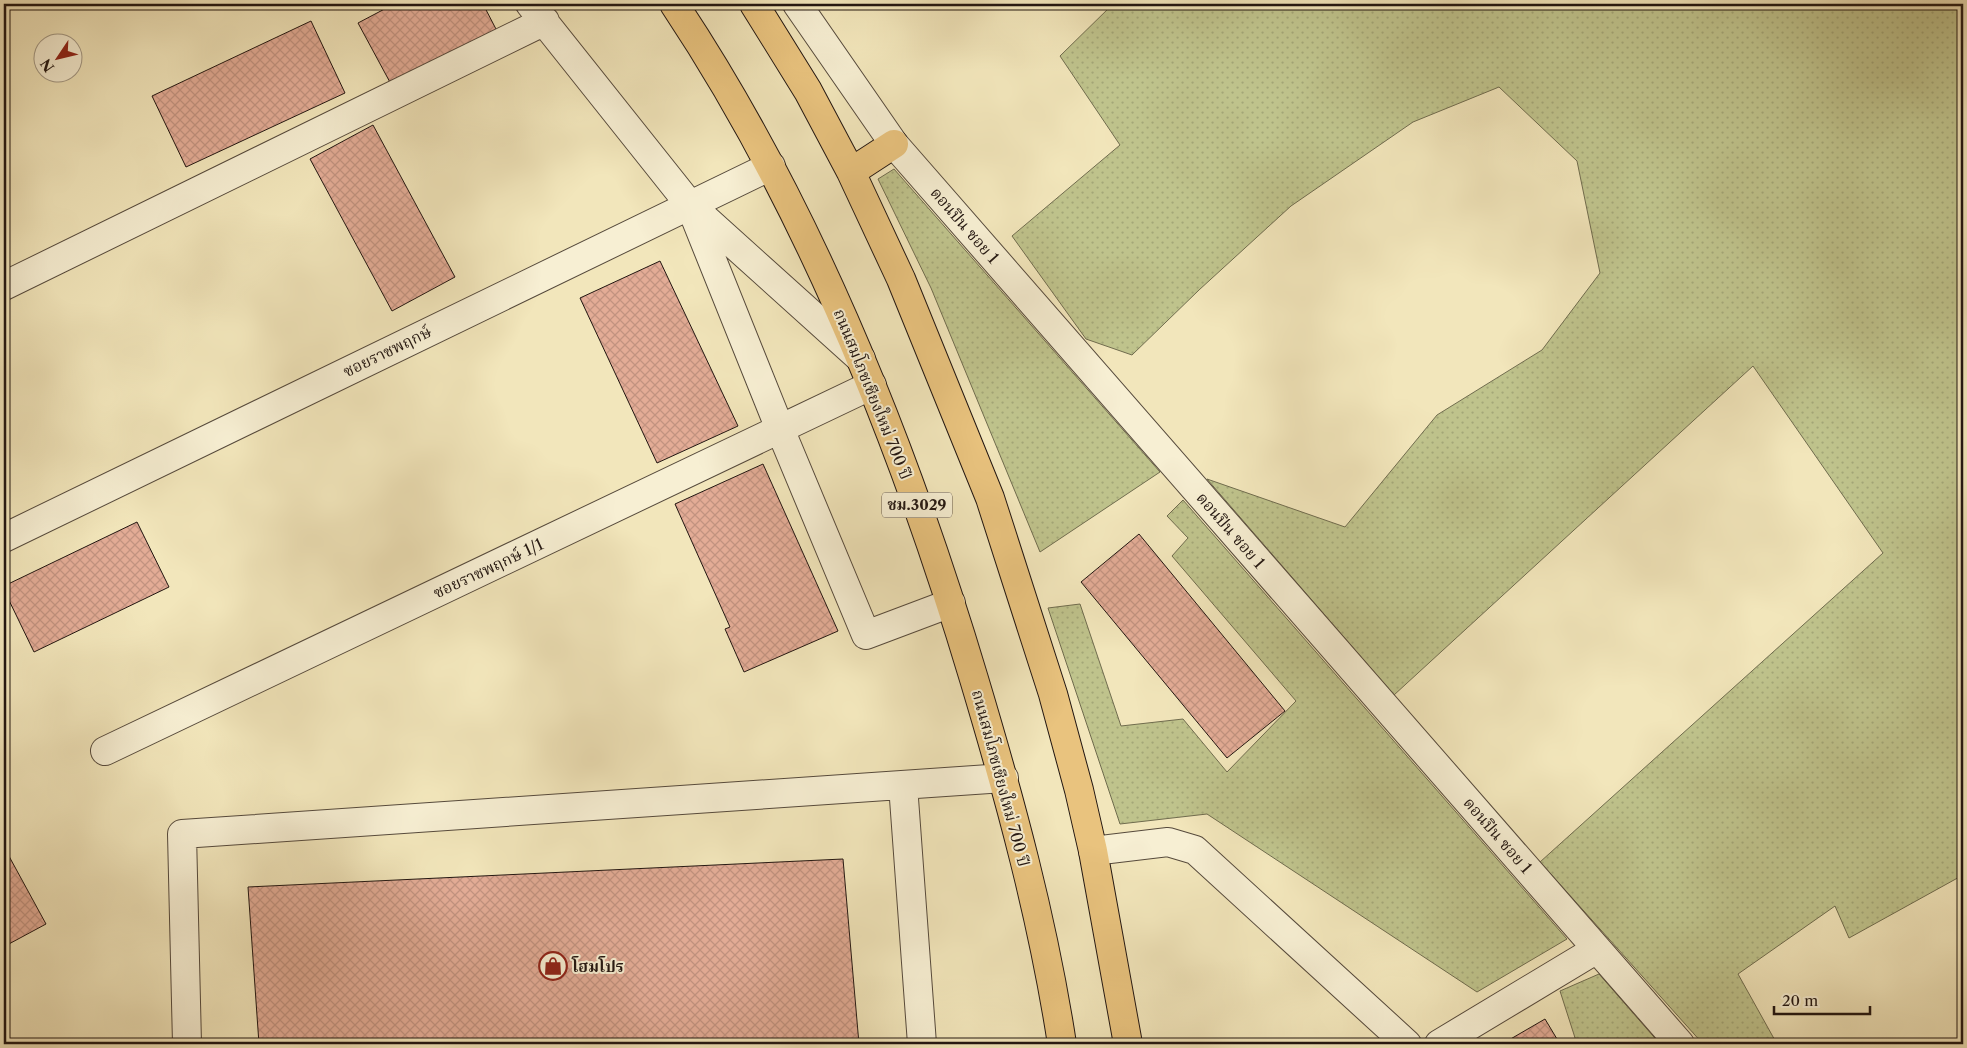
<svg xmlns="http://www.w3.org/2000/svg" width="1967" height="1048" viewBox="0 0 1967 1048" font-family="'Libre Caslon Text','Noto Serif Thai',serif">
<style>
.grass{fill:url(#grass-dots);stroke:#706c4e}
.building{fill:url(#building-cross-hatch);stroke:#221611}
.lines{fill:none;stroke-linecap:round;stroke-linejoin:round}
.minor-casing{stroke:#564a3c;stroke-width:30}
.major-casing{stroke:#221611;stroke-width:30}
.minor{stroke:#f7efd3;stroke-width:28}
.major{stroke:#e9c37e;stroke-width:28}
.labels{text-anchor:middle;stroke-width:4;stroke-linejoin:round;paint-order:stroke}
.shield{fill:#f7efd3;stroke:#62574b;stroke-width:1}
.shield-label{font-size:15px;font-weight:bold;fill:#221611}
.street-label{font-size:16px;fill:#221611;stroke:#f7efd3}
.poi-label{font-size:16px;font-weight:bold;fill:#221611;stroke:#f7efd3;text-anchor:start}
</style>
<defs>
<pattern id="grass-dots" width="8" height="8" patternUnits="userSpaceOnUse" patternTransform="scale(1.25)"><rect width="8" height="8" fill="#bfc38c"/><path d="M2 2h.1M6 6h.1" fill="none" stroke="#a4a778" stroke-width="1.8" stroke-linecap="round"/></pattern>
<pattern id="building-cross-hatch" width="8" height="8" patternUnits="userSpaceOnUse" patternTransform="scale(1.25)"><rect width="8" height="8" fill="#e3ac96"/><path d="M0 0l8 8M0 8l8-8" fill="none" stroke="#c29380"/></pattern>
</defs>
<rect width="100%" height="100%" fill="#f2e6bb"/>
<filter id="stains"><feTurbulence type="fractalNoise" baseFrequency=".004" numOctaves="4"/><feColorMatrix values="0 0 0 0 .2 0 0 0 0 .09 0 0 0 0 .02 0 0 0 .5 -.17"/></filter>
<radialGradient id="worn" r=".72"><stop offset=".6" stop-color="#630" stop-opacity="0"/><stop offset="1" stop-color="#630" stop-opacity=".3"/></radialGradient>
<!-- grass -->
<path class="grass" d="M1113,4H1963V875L1849,938L1835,906L1738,974L1777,1044H1703L1540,862L1883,553L1753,366L1394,695L1207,479L1345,527L1437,415L1542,350L1600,273L1577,161L1499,87L1413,122L1291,206L1199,290L1132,355L1086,339L1012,236L1120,145L1060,56Z
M894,169L1160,472L1040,552L931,288L878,179Z
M1183,500L1567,939L1477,992L1207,814L1120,824L1048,608L1080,604L1121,726L1183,719L1227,772L1296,701L1172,556L1188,538L1167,516Z
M1599,974L1660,1044H1577L1560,991Z"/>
<!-- building -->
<path class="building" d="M394,4H483L497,31L392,86L358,23Z
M311,21L345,93L186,167L152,96Z
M373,125L455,277L392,311L310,159Z
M660,261L738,426L657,463L580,298Z
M763,464L838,631L744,672L725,629L730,627L675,504Z
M137,522L169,587L34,652L4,590V586Z
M1139,534L1285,711L1227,758L1081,582Z
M4,847L46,924L7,945L4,940Z
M843,859L859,1044H259L248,887Z
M1545,1019L1560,1044H1502Z"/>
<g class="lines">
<defs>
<path id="minor" d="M530,4L690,205L861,359
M797,4L894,144L1680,1044
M690,205L780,429L866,635L951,603
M4,286L545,21
M4,538L771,166
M105,751L872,385
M903,785L922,1044
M1093,851L1168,842L1195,850L1407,1044
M187,1044L182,834L1004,778
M1439,1044L1597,949"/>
<path id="major" d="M674,4C810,208 904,445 974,679C1010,799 1043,920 1062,1044
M754,4L808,91L851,172L901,279L990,498L1053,694L1079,790L1093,851L1128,1044
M851,172L894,144"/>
</defs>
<!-- minor casing -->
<use href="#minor" class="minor-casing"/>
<!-- major casing -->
<use href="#major" class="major-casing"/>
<!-- minor -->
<use href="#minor" class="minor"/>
<!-- major -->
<use href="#major" class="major"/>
</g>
<!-- icons -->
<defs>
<symbol id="shop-ring" viewBox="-11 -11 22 22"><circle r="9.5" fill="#f7efd3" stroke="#8f2418" stroke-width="1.5"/><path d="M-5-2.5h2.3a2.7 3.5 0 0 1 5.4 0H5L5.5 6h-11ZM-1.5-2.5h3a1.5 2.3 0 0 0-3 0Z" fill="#8f2418"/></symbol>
</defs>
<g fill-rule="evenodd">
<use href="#shop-ring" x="537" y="950" width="32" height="32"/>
</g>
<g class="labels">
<!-- shield labels -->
<rect class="shield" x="882" y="492.5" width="70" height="25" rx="4"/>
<g class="shield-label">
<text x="917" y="510">ชม.3029</text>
</g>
<!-- street labels -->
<g class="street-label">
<text transform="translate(965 225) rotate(49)" y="6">ดอนปิน ซอย 1</text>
<text transform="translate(387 351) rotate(-26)" y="6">ซอยราชพฤกษ์</text>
<text transform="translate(873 394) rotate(68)" y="6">ถนนสมโภชเชียงใหม่ 700 ปี</text>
<text transform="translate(1231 530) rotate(49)" y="6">ดอนปิน ซอย 1</text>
<text transform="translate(488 568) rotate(-25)" y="6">ซอยราชพฤกษ์ 1/1</text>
<text transform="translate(1001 778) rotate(75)" y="6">ถนนสมโภชเชียงใหม่ 700 ปี</text>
<text transform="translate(1498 835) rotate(49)" y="6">ดอนปิน ซอย 1</text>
</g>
<!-- poi labels -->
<g class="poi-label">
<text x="572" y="972">โฮมโปร</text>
</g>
</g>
<!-- margin -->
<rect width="1967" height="1048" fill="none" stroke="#f2e6bb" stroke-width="20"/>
<rect x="5" y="5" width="1957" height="1038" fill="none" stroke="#221611" stroke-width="2.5"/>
<rect x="10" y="10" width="1947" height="1028" fill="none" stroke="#221611"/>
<!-- north arrow -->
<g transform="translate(58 58) rotate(235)"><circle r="24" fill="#f7efd3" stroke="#a29885"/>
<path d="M0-4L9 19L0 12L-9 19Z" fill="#8f2418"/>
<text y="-8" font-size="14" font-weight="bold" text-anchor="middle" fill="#221611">N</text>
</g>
<!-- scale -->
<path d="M1774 1006v8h96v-8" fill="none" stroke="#221611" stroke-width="2.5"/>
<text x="1782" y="1006" font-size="15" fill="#221611" stroke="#f7efd3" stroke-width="4" paint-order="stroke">20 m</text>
<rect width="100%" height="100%" filter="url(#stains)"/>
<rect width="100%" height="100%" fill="url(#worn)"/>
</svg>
